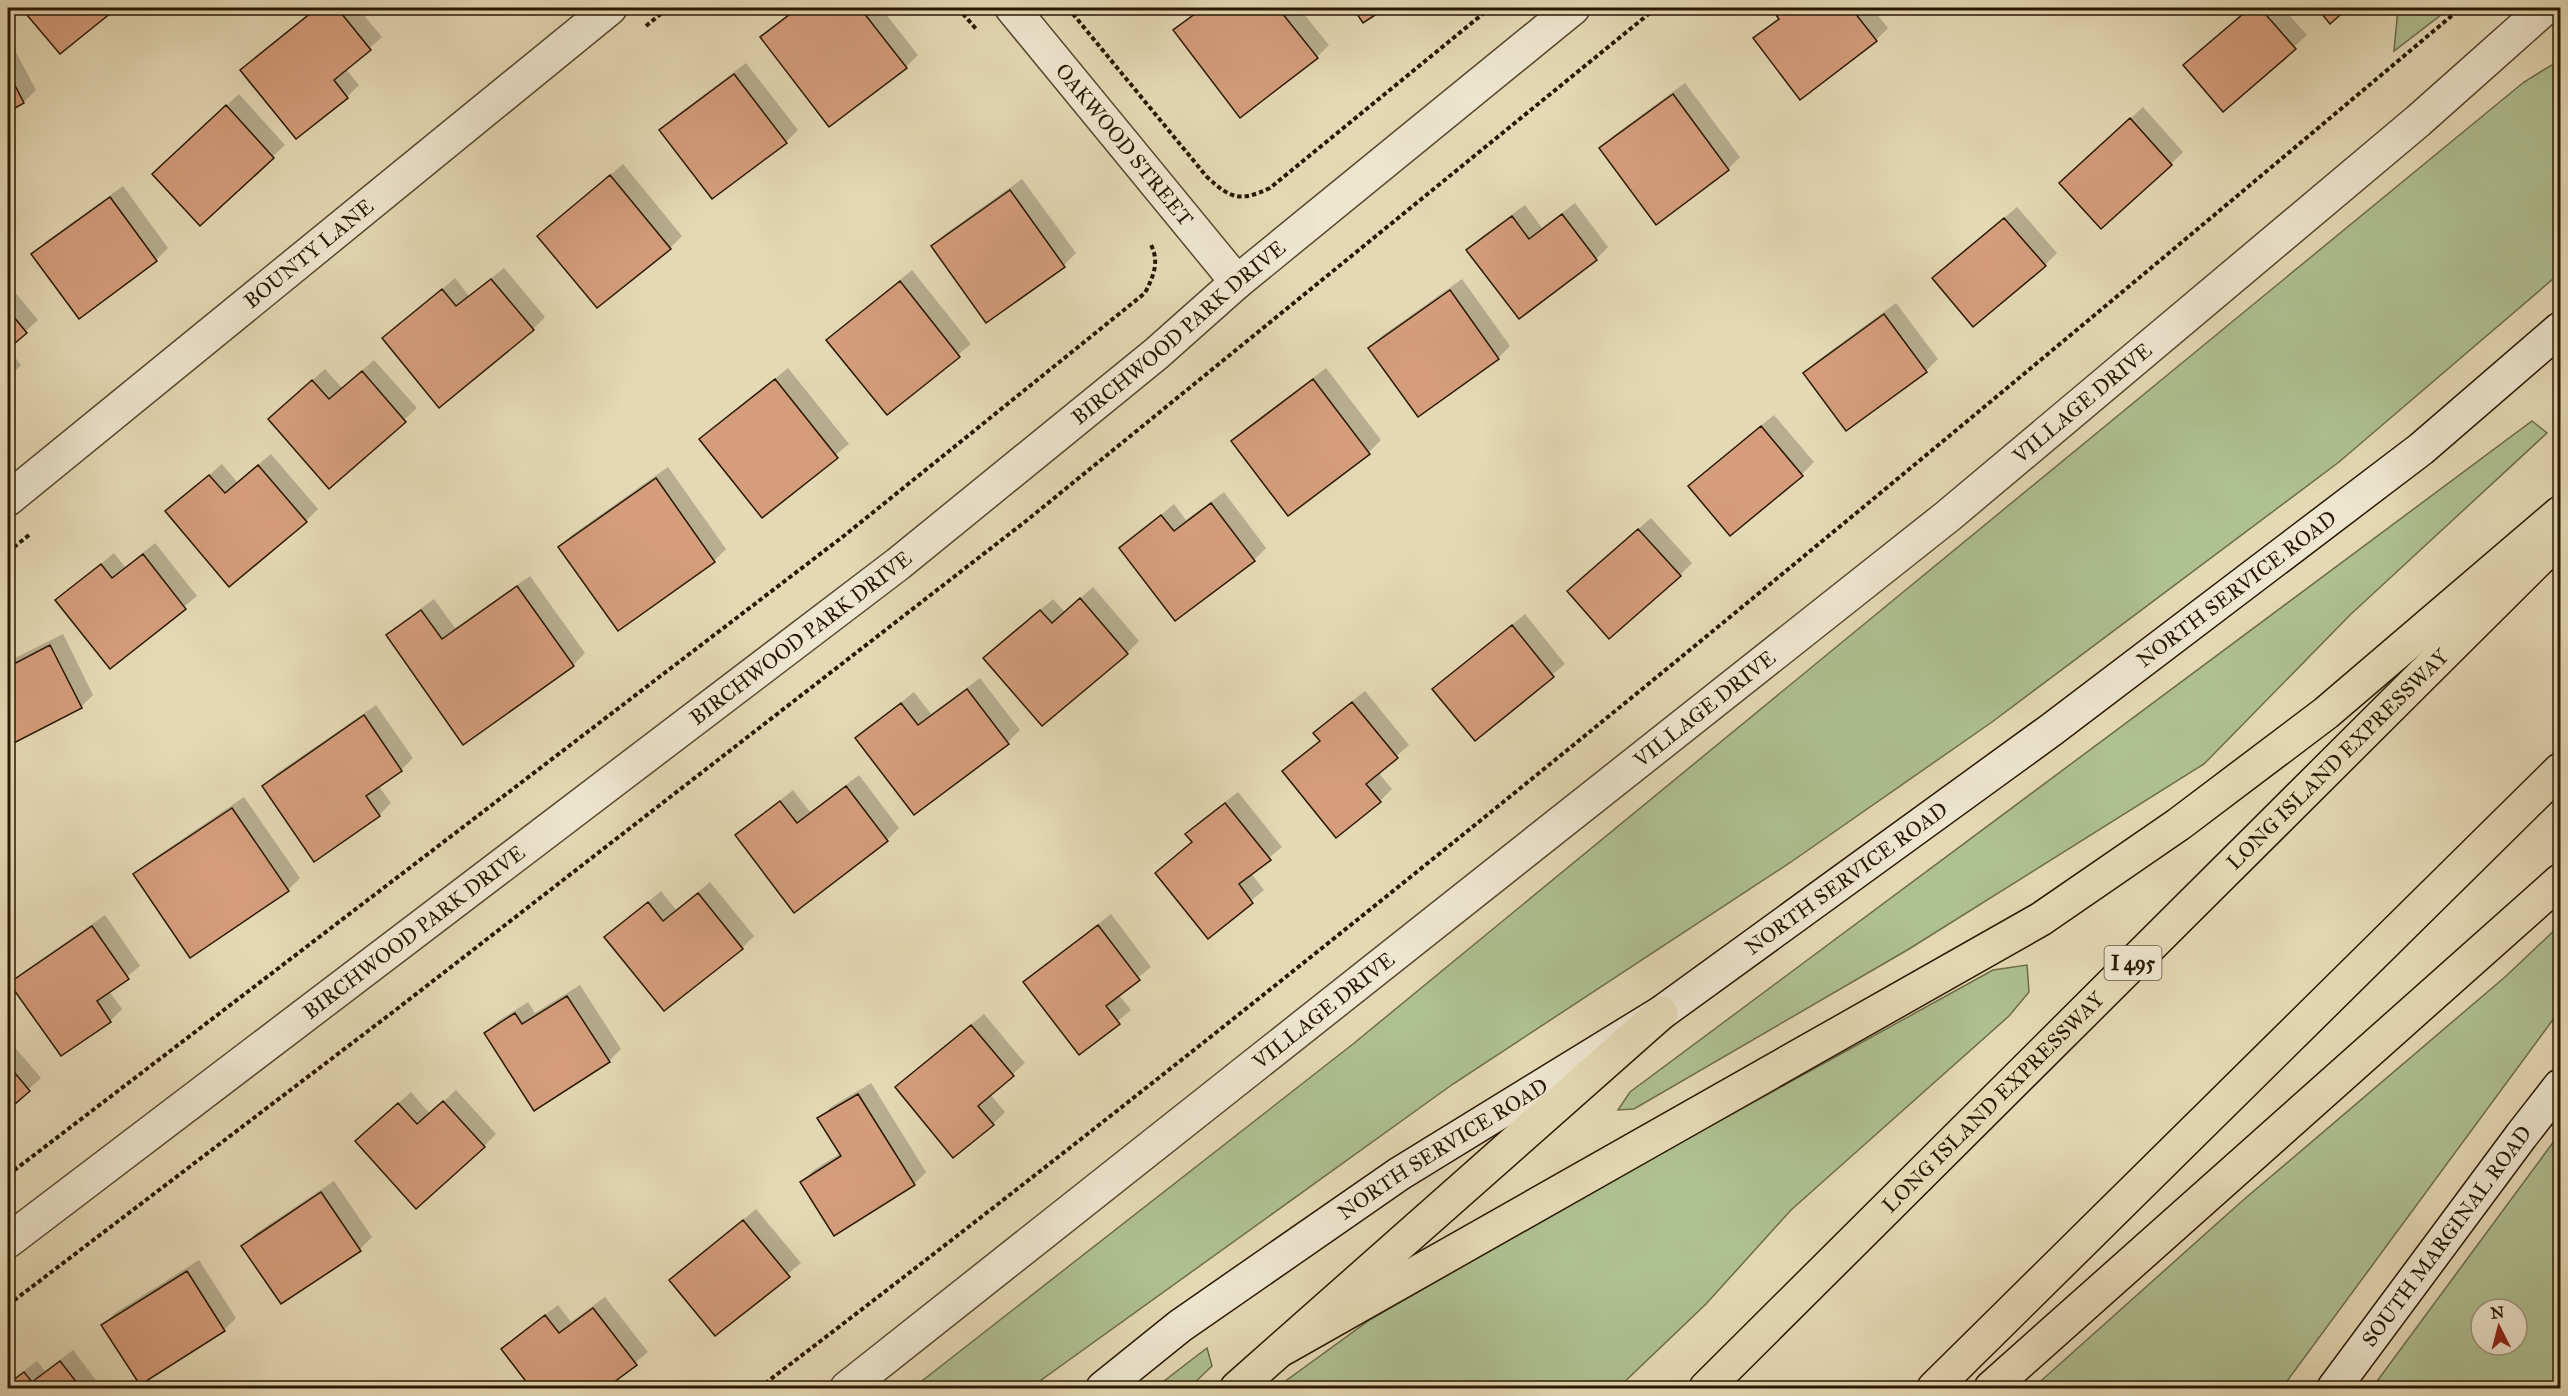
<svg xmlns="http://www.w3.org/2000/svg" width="2568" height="1396" viewBox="0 0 2568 1396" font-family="'IM FELL Great Primer',serif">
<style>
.green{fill:#afc091;stroke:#6c6c4a;stroke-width:1.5;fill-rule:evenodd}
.shadow{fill:#0003}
.building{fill:#d59d7c;stroke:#281802;stroke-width:1.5}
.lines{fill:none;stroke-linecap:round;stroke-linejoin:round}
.minor-casing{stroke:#57482f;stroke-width:36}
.secondary-casing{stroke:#281802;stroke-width:36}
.motorway-casing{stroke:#281802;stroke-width:36}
.path{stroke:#281802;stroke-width:4;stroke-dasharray:4.5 3;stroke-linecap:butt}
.minor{stroke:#eee6cf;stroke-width:33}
.secondary{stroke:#eee6cf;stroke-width:33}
.motorway{stroke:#e5d9b5;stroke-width:33}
.labels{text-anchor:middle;stroke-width:4.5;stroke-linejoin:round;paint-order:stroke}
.shield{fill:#eee6cf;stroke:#635640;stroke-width:1.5}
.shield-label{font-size:20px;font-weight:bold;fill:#281802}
.street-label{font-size:21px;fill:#281802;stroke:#eee6cf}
</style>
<rect width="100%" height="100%" fill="#e5d9b5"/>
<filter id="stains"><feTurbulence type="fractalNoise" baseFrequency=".00333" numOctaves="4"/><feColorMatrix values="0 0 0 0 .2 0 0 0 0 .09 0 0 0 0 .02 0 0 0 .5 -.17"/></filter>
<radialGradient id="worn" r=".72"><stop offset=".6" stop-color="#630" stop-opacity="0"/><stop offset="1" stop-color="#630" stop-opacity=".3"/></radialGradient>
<!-- green -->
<path class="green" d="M2398,8H2450L2394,51Z
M2560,60V273L2339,462L1992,722L1791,862L1453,1084L1030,1388H913L1353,1044L2524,82Z
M2532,421L2547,433L2350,615L2204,764L1909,949L1634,1109L1618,1110L1630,1092Z
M2560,925V1010L2282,1388H2033L2241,1202L2505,977Z
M2027,965L2029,992L2009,1016L1791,1210L1706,1304L1618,1388H1276L1371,1319L1618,1177L1993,970Z
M2560,1133V1388H2372ZM2481,1309H2517V1345H2481Z
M1207,1348L1212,1366L1189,1388H1155Z"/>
<!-- shadow -->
<path class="shadow" d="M23,8H114L60,52Z
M317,8H358L382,37L346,69L359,85L347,97L242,70Z
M797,8H881L918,55L906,67L762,37Z
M1201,8H1299L1329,45L1317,57L1175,30Z
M1773,8H1872L1888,28L1876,40L1755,38L1780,17Z
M2250,8H2283L2307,35L2223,110L2185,65Z
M8,37L36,90L24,102L8,111Z
M746,63L798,130L786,142L712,197L661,130L673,118Z
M1685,83L1740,157L1728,169L1601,148L1613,136Z
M239,94L285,145L200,224L166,162Z
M2143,107L2183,152L2171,164L2073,171Z
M623,164L682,236L670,248L539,236Z
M1022,179L1076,253L1064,265L987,320L933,246L945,234Z
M123,186L168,248L156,260L79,317L33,255L45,242Z
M1575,203L1608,247L1596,259L1468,250L1480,238L1525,205L1542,228Z
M2017,207L2057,253L2045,265L1934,278Z
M504,268L545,317L533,329L384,339L455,278L469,296Z
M912,270L971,344L887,413L828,340Z
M1462,279L1510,346L1498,358L1418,415L1370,348L1382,336Z
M8,284L38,320L8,347Z
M1896,303L1938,359L1926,371L1805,373L1817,361Z
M8,348L21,365L8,379Z
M374,360L417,408L329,487L282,407L325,369L342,388Z
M788,368L849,444L762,515L701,439Z
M1326,368L1381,440L1369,452L1288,514L1233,441L1245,429Z
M1774,415L1814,462L1802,474H1702Z
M271,454L318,509L306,521L167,512L222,464L237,482Z
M668,467L726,549L714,561L618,629L560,547L572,535Z
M1224,492L1266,548L1254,560L1175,619L1121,548L1174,504L1186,520Z
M1651,518L1692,563L1680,575L1581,579Z
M155,543L197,596L110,667L57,600L114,553L125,567Z
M530,576L585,653L573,665L387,636L400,624L434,599L455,628Z
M1093,587L1139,641L1127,653L985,658L1053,599L1065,612Z
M1525,614L1565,664L1475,739L1434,689Z
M63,634L93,695L81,707L8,744V648L13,659Z
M980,678L1020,730L1008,742L914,813L857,738L914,692L931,714Z
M1365,691L1409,745L1378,772L1392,789L1380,801L1284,771L1321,740L1315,733L1327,721Z
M376,705L413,758L401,770L378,785L391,803L379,815L263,786L276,774Z
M859,775L899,828L887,840L737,836L793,790L810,812Z
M1238,792L1282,847L1251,873L1264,890L1208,937L1157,873L1193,841L1187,834L1199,822Z
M244,797L300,878L288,890L135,875L147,863Z
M710,882L754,936L742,948L606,937L661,891L676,910Z
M1111,914L1151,967L1118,994L1131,1010L1079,1053L1025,983L1037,971Z
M105,915L140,966L109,991L122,1009L110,1021L11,984L23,972Z
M580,985L621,1049L609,1061L486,1033L498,1021L528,1002L535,1013Z
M984,1014L1025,1063L990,1094L1005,1112L993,1124L909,1076Z
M8,1039L41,1078L8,1108Z
M871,1083L926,1172L914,1184L802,1182L814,1170L841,1153L819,1119L831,1107Z
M456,1090L496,1134L484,1146L369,1129L411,1092L430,1114Z
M334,1181L372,1237L360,1249L243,1246L255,1234Z
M756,1209L801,1263L716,1334L671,1280Z
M199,1260L236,1318L224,1330L103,1325L115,1313Z
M605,1297L648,1352L616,1379L624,1388H533L503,1349L515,1337L558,1305L571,1322Z
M73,1350L102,1388H8V1383L37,1361L45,1371Z"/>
<!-- building -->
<path class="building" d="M21,8H117L60,54Z
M317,8H337L371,50L334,80L348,98L296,139L240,70Z
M798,8H860L907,68L829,127L760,37Z
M1203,8H1278L1318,58L1240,118L1173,30Z
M1353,8H1386L1363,23Z
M1771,8H1851L1877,41L1800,100L1753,38L1779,19Z
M2250,8H2260L2296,49L2223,112L2183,65Z
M2317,8H2348L2330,24Z
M8,72L24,103L8,112Z
M734,74L787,143L712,199L659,130Z
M1673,94L1729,170L1656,225L1599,148Z
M226,105L274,158L200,226L152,174Z
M2130,118L2172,165L2101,229L2059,183Z
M610,175L671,249L597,308L537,236Z
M1010,190L1065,267L986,323L931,246Z
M110,197L157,261L79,319L31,254Z
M1562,214L1597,260L1519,319L1466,250L1512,216L1529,239Z
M2004,218L2046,266L1973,327L1932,278Z
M491,279L534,330L439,408L382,338L442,289L456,306Z
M900,281L960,357L887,415L826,340Z
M1450,290L1499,359L1418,417L1368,348Z
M8,310L27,333L8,349Z
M1884,314L1927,372L1846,431L1803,373Z
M362,371L406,422L329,489L268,419L312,380L329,399Z
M775,379L838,458L762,518L699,439Z
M1313,379L1370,454L1288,516L1231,441Z
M1761,426L1803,476L1730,536L1688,486Z
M258,465L307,522L229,587L165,511L209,475L225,493Z
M656,478L715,562L618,631L558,547Z
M1211,503L1255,561L1175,621L1119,548L1161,515L1174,531Z
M1638,529L1681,576L1609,639L1567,591Z
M143,554L186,609L110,669L55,600L101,564L112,578Z
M517,586L574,666L463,745L386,635L421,610L442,639Z
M1080,598L1128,654L1042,726L983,658L1040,610L1052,623Z
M1512,625L1554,677L1475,741L1432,689Z
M50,645L82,708L8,746V667Z
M967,689L1009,744L914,815L855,738L901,703L918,725Z
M1352,702L1398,758L1366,784L1381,802L1336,838L1282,771L1320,741L1313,733Z
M364,715L402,771L366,796L380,816L314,862L262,786Z
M846,786L888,841L794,913L735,835L780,801L797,823Z
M1225,803L1271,860L1239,884L1253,903L1208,939L1155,873L1192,842L1185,834Z
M232,808L289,891L190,958L133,874Z
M698,893L743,949L664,1011L604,937L648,902L663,921Z
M1098,925L1140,980L1106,1006L1120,1024L1079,1055L1023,982Z
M92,926L129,979L97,1001L111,1022L61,1056L9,983Z
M567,996L610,1062L534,1111L484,1033L515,1013L522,1024Z
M971,1025L1014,1076L978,1106L994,1125L953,1158L895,1087Z
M8,1065L30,1091L8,1110Z
M858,1094L915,1185L834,1236L800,1182L841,1156L817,1118Z
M443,1101L485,1147L416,1209L355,1141L398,1103L417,1124Z
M321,1192L361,1251L281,1304L241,1246Z
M743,1220L790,1277L715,1336L669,1280Z
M187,1271L225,1331L140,1385L101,1325Z
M593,1308L637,1365L606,1388H531L501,1349L545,1315L559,1333Z
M60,1361L81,1388H8V1384L24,1372L32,1382Z"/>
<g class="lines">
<defs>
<g id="minor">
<path id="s1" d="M1012,8L1237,282"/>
<path id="s2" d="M8,499L610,8"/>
<path id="s3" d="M8,1241L898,564L1156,354L1237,282L1573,8"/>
<path id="s4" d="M847,1388L1948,516L2418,121L2545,8"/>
</g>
<g id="secondary">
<path id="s5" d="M1103,1388L1180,1326L1399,1174L1661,1013L2051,730L2421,449L2560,329"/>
<path id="s6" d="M2334,1388L2521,1136L2560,1086"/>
</g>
<g id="motorway">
<path d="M1284,1348L2041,919L2179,824L2326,713L2560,513"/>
<path d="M1237,1388L1661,1013"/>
<path id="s7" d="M1706,1388L2551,547"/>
<path d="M1934,1388L2560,770"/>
<path d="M1991,1388L2560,881"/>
</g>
</defs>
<!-- minor casing -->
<use href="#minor" class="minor-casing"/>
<!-- secondary casing -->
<use href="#secondary" class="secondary-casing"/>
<!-- motorway casing -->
<use href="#motorway" class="motorway-casing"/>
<!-- path -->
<path class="path" d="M958,8L977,30
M1068,8L1207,177C1231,199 1240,202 1270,188L1490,8
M646,26L668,8
M8,552L29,535
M8,1175L845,535L1145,293C1154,275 1160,261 1150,243
M8,1305L393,1012L1026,521L1656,8
M759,1388C1340,946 1902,478 2461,8"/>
<!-- minor -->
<use href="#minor" class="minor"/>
<!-- secondary -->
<use href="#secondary" class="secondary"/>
<!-- motorway -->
<use href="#motorway" class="motorway"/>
</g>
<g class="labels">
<!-- shield labels -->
<rect class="shield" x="2104.5" y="946" width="57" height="34" rx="4.5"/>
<g class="shield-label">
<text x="2133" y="970">I 495</text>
</g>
<!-- street labels -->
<g class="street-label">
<text dy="7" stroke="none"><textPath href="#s1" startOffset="177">OAKWOOD STREET</textPath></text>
<text dy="7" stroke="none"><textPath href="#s2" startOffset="388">BOUNTY LANE</textPath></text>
<text dy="7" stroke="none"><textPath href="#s3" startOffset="1482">BIRCHWOOD PARK DRIVE</textPath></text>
<text dy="7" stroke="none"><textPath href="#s4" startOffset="1580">VILLAGE DRIVE</textPath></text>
<text dy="7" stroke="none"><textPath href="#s5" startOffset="1388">NORTH SERVICE ROAD</textPath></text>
<text dy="7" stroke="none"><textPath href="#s3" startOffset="996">BIRCHWOOD PARK DRIVE</textPath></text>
<text dy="7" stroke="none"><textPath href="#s4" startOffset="1094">VILLAGE DRIVE</textPath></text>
<text dy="7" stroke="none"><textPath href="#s7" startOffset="891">LONG ISLAND EXPRESSWAY</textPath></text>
<text dy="7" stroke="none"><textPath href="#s5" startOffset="902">NORTH SERVICE ROAD</textPath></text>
<text dy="7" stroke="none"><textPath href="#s3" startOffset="510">BIRCHWOOD PARK DRIVE</textPath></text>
<text dy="7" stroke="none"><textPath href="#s4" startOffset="608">VILLAGE DRIVE</textPath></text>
<text dy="7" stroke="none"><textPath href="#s7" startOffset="405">LONG ISLAND EXPRESSWAY</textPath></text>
<text dy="7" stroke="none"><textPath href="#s5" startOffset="416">NORTH SERVICE ROAD</textPath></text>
<text dy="7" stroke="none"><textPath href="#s6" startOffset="189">SOUTH MARGINAL ROAD</textPath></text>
</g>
</g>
<!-- margin -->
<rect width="2568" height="1396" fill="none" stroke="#e5d9b5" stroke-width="30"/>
<rect x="9" y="9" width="2550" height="1378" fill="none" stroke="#281802" stroke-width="3"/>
<rect x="15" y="15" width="2538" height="1366" fill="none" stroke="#281802" stroke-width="1.5"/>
<!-- north arrow -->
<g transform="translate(2499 1327) rotate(354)"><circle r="28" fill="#eee6cf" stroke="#9f947d" stroke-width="1.5"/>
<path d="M0-4.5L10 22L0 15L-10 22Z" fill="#8f2418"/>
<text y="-9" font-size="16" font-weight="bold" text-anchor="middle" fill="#281802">N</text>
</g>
<rect width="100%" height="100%" filter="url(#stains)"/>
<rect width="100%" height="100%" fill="url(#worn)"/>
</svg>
